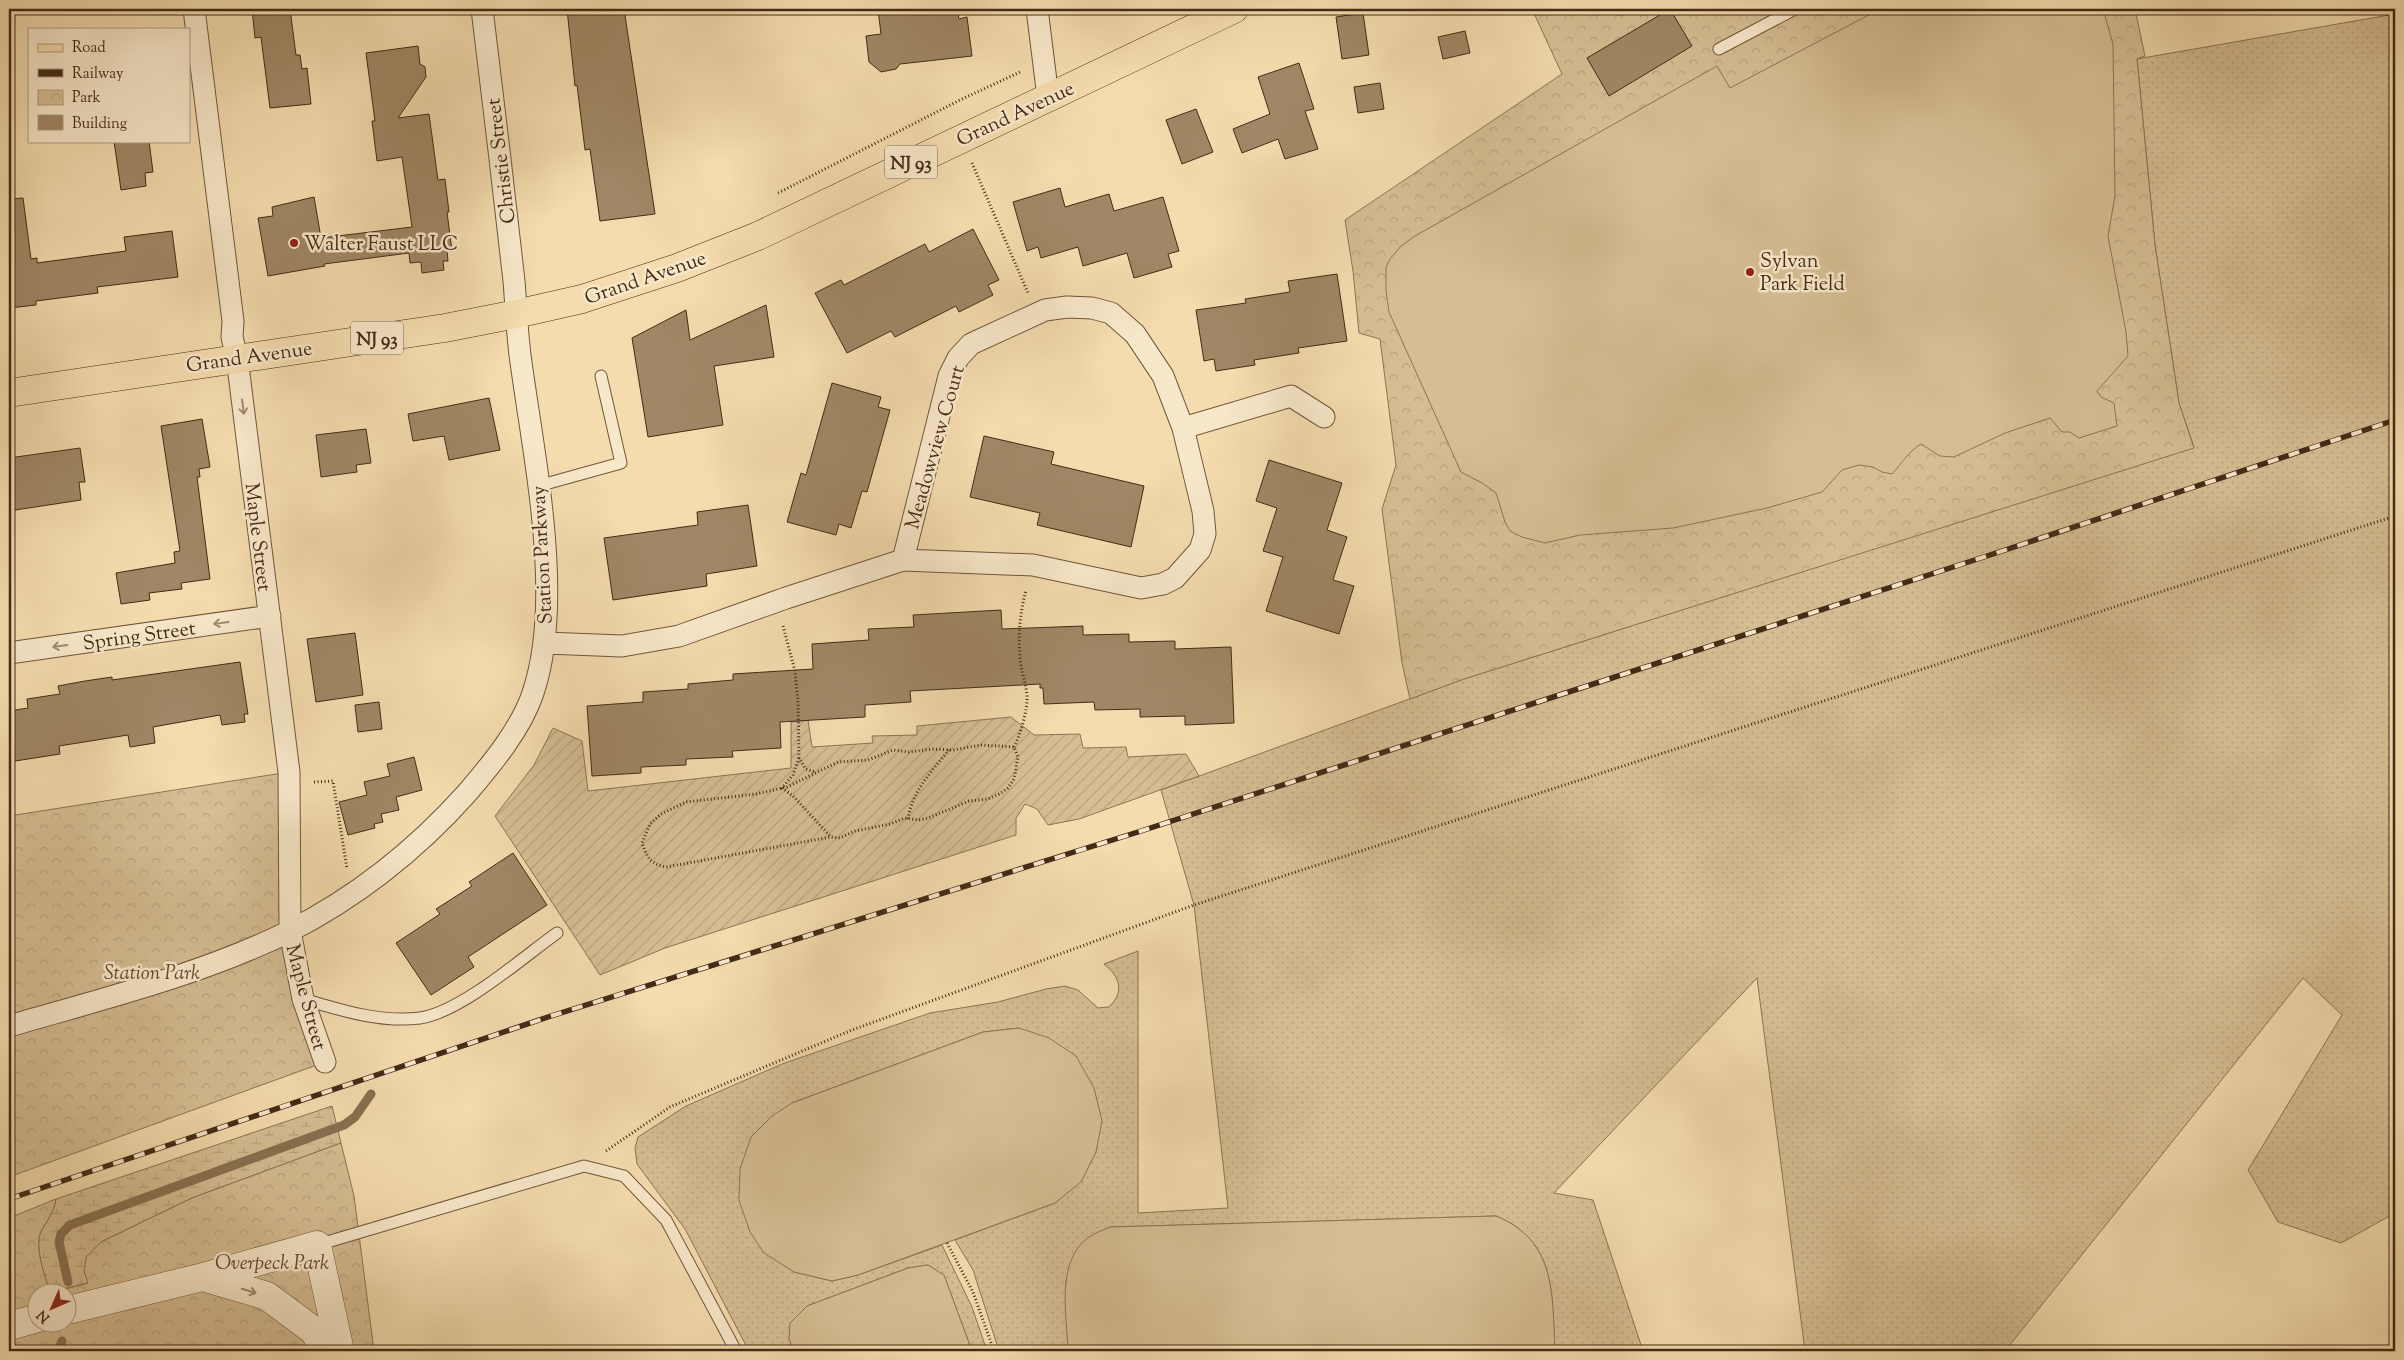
<svg xmlns="http://www.w3.org/2000/svg" width="2404" height="1360" viewBox="0 0 2404 1360" font-family="'Sorts Mill Goudy',serif">
<style>
.grass{fill:url(#grass-dots);stroke:#8d7455}
.wetland{fill:url(#wetland-marsh);stroke:#8d7455}
.park{fill:url(#park-crowns);stroke:#8d7455}
.garden{fill:url(#garden-furrows);stroke:#8d7455}
.pitch{fill:#d6be94;stroke:#8d7455}
.lines{fill:none;stroke-linecap:round;stroke-linejoin:round}
.stream{stroke:#8a7152;stroke-width:9}
.building{fill:#a08765;stroke:#442b16}
.service-casing{stroke:#70573c;stroke-width:13}
.minor-casing{stroke:#70573c;stroke-width:23}
.tertiary-casing{stroke:#70573c;stroke-width:29}
.primary-casing{stroke:#442b16;stroke-width:29}
.path{stroke:#442b16;stroke-width:3;stroke-dasharray:1 2.5;stroke-linecap:butt}
.service{stroke:#f8e8ca;stroke-width:11}
.minor{stroke:#f8e8ca;stroke-width:21}
.tertiary{stroke:#f8e8ca;stroke-width:28}
.primary{stroke:#f4dcae;stroke-width:28}
.rail-casing{stroke:#442b16;stroke-width:5.5}
.rail{stroke:#f8e8ca;stroke-width:4;stroke-dasharray:11;stroke-linecap:butt}
.oneway{stroke:#9e8a70}
.poi-dot{fill:#8f2418;stroke:#f8e8ca;stroke-width:2}
.labels{text-anchor:middle;stroke-width:5;stroke-linejoin:round;paint-order:stroke}
.shield{fill:#f8e8ca;stroke:#7a644c;stroke-width:1}
.shield-label{font-size:19px;font-weight:bold;fill:#442b16}
.street-label{font-size:20px;fill:#442b16;stroke:#f8e8ca}
.poi-label{font-size:20px;fill:#442b16;stroke:#f8e8ca;text-anchor:start}
.park-label{font-size:20px;font-style:italic;fill:#61482f;stroke:#f8e8ca}
</style>
<defs>
<pattern id="grass-dots" width="8" height="8" patternUnits="userSpaceOnUse" patternTransform="scale(1.25)"><rect width="8" height="8" fill="#d6be94"/><path d="M2 2h.1M6 6h.1" fill="none" stroke="#b9a37f" stroke-width="1.8" stroke-linecap="round"/></pattern>
<pattern id="wetland-marsh" width="20" height="14" patternUnits="userSpaceOnUse" patternTransform="scale(1.25)"><rect width="20" height="14" fill="#d6be94"/><path d="M1 5h8M5 5V1M11 12h8M15 12V8" fill="none" stroke="#b9a37f"/></pattern>
<pattern id="park-crowns" width="20" height="18" patternUnits="userSpaceOnUse" patternTransform="scale(1.25)"><rect width="20" height="18" fill="#d6be94"/><path d="M2 6a3 3 0 1 1 6 0M12 15a3 3 0 1 1 6 0" fill="none" stroke="#b9a37f"/></pattern>
<pattern id="garden-furrows" width="10" height="10" patternUnits="userSpaceOnUse" patternTransform="scale(1.25)"><rect width="10" height="10" fill="#d6be94"/><path d="M-1 1l2-2M0 10L10 0M9 11l2-2" fill="none" stroke="#b9a37f"/></pattern>
</defs>
<rect width="100%" height="100%" fill="#f4dcae"/>
<filter id="stains"><feTurbulence type="fractalNoise" baseFrequency=".004" numOctaves="4"/><feColorMatrix values="0 0 0 0 .2 0 0 0 0 .09 0 0 0 0 .02 0 0 0 .5 -.17"/></filter>
<radialGradient id="worn" r=".72"><stop offset=".6" stop-color="#630" stop-opacity="0"/><stop offset="1" stop-color="#630" stop-opacity=".3"/></radialGradient>
<!-- grass -->
<path class="grass" d="M2395,14V1213L2341,1243L2278,1222L2248,1170L2342,1015L2303,978L2005,1351H1805L1757,978L1554,1193L1593,1200L1643,1351H1555C1551,1294 1558,1242 1496,1216L1110,1227L1066,1280L1068,1351H999L973,1270L955,1240L1055,1203L1081,1181L1096,1152L1019,1028L983,1032L792,1103L794,1272L832,1281L858,1275L942,1245L972,1307L987,1351H972L944,1276L928,1265L908,1268L807,1306L789,1339L794,1351H749L685,1229L637,1164L635,1148L638,1137L686,1106L782,1064L930,1013L998,1002L1046,989L1065,986L1078,990L1098,1008L1109,1007C1125,991 1120,977 1104,964L1138,951V1213L1228,1208L1194,905L1161,790L1464,679L2194,447L2179,403L2155,245L2137,59Z"/>
<!-- wetland -->
<path class="wetland" d="M332,1106L341,1143L192,1198L101,1242L88,1283L50,1292C45,1276 37,1256 39,1238C41,1227 54,1215 56,1199Z"/>
<!-- park -->
<path class="park" d="M1532,9H2135L2145,56L2137,59L2155,245L2179,403L2194,448L1464,679L1410,699L1402,663L1382,509L1396,465L1380,339L1359,333L1353,271L1345,220L1562,74Z
M289,772L290,931L325,1062L9,1177V816Z
M341,1143L354,1196L374,1351H9V1218L56,1199C54,1215 41,1227 39,1238C37,1256 45,1276 50,1292H38V1322H68V1292H55L88,1283L84,1271L86,1257L101,1242L192,1198Z"/>
<!-- garden -->
<path class="garden" d="M1011,717L1034,735L1080,734L1083,748L1126,747L1128,757L1186,754L1199,776L1079,819L1048,825L1037,809L1025,804L1016,818V835L665,948L600,975L495,816L534,765L553,728L582,741L588,791L791,768V722L808,720L812,747L873,743L872,736L917,735V726Z"/>
<!-- pitch -->
<path class="pitch" d="M1880,9H2103L2113,44L2115,196L2108,236L2126,332L2128,356L2097,391L2101,397L2114,403L2117,426L2079,438L2070,432H2062L2050,418L2005,433L1954,457L1940,456L1921,444C1909,451 1902,463 1892,474L1882,472L1873,467L1859,465L1842,470L1822,492L1767,508L1673,528L1580,535L1545,543L1522,537L1510,531L1505,522L1496,493L1482,483L1461,472L1389,312L1386,291V267L1390,259L1401,246L1415,236L1717,66L1730,88Z
M1019,1028L1049,1038L1076,1056L1094,1088L1102,1121L1096,1152L1081,1182L1055,1203L858,1275L832,1281L794,1272L764,1253L750,1232L739,1200L740,1169L751,1137L772,1116L792,1103L983,1032Z
M1496,1216C1557,1241 1552,1295 1555,1351H1068C1067,1316 1055,1261 1089,1237C1095,1233 1103,1230 1110,1227Z
M928,1265L944,1275L972,1351H794L789,1339L790,1323L807,1306L908,1268Z"/>
<g class="lines">
<!-- stream -->
<path class="stream" d="M68,1282L59,1242L61,1234L70,1225L344,1125L355,1117L371,1094
M58,1351L62,1341"/>
</g>
<!-- building -->
<path class="building" d="M252,9H290L296,55H300L302,69L307,68L311,104L270,108L261,37L255,38Z
M567,9H624L655,214L600,221L590,149L585,150L577,85L575,86Z
M878,9H957L959,19L967,17L972,56L900,64L896,69L881,72L869,62L866,36L881,34Z
M1670,9L1692,46L1609,96L1587,58Z
M1363,13L1369,55L1342,59L1336,17Z
M1465,31L1470,53L1443,59L1438,37Z
M418,46L420,64L425,67L426,77L398,118L429,114L438,180L445,179L449,212H447L452,251H447L448,261H443L444,270L422,273L421,262L410,263L409,253L324,264L325,266L268,276L258,218L273,216L272,207L314,197L321,238L412,227L402,157L377,161L372,121H375L366,53Z
M1299,63L1314,109L1305,111L1318,149L1285,159L1278,139L1242,153L1233,129L1270,114L1258,77Z
M1380,83L1384,109L1358,113L1354,87Z
M1196,109L1213,152L1182,164L1166,120Z
M114,141H149L153,172L145,173L146,186L121,190Z
M1060,188L1065,207L1109,194L1114,211L1163,197L1179,251L1168,254L1172,267L1134,278L1127,253L1083,266L1078,247L1041,258L1038,247L1027,251L1013,202Z
M23,198L31,259L37,258V263L126,251L124,237L172,231L178,277L97,287L98,293L36,301V305L9,308V199Z
M973,229L999,280L988,285L993,295L959,312L956,306L895,337L891,331L847,353L815,293L841,280L844,285L925,244L929,252Z
M1337,274L1347,341L1298,348L1299,353L1254,360L1255,365L1216,371L1214,359L1204,361L1196,310L1246,303L1245,299L1290,292L1288,281Z
M766,305L774,357L714,366L723,425L648,437L632,338L686,310L690,340Z
M832,383L881,397L878,407L890,410L867,492L862,491L851,528L839,524L836,535L787,522L801,473L806,475Z
M489,398L500,450L449,460L444,436L413,441L408,414Z
M202,419L210,467L199,469L200,477H197L210,579L181,583L182,589L149,593L150,600L121,604L116,573L175,563L174,552L180,551L161,426Z
M366,429L371,463L356,465L357,472L321,477L316,435Z
M984,436L1054,452L1051,464L1144,486L1131,547L1037,525L1040,513L970,497Z
M80,448L85,482H79L81,500L9,511V458Z
M1269,460L1342,483L1327,530L1347,537L1333,580L1354,586L1339,634L1266,611L1283,557L1263,551L1277,508L1256,501Z
M748,505L757,566L706,574L707,586L613,600L604,538L698,525L697,512Z
M1001,610L1002,629L1083,626V635L1129,634V642L1175,641V649L1231,647L1234,723L1185,725V716L1140,717V709L1095,710L1094,702L1044,704L1043,688H1040V684L910,691L911,702L865,705V717L780,722L781,748L732,751L733,757L686,759V765L641,767V773L592,776L587,706L643,702V692L688,689V684L733,680V674L813,669L812,644L869,640L868,629L914,627L913,615Z
M355,633L363,695L316,702L307,639Z
M240,662L248,714H244L245,722L222,725L220,715L153,727L155,743L130,747L128,735L59,746L60,754L9,762V711L28,708L27,699L60,694L58,686L85,681L112,677V680Z
M379,702L382,729L358,732L355,705Z
M414,757L422,790L396,797L399,810L381,814L383,822L374,824L375,828L348,835L339,802L367,795L364,782L390,776L387,764Z
M513,853L547,905L468,957L474,967L431,995L396,943L440,914L436,909L472,886L469,882Z"/>
<g class="lines">
<defs>
<path id="service" d="M1719,49L1795,9
M538,486L621,463L601,376
M303,999C340,1010 381,1023 420,1018C461,1012 522,958 557,933
M317,1245L584,1166L624,1176L666,1220L736,1351"/>
<path id="minor" d="M194,9L233,321L232,337L237,358L289,772L290,931L303,999L325,1062
M1037,9L1048,97
M1183,428L1291,396L1324,417
M545,643L622,646L679,636L786,598L903,560L1033,565L1141,588L1163,584L1175,578L1200,550L1205,534L1203,511L1183,428L1163,376L1135,334L1111,313L1092,308L1067,307L1045,310L971,344L958,358L949,376L903,560
M9,653L270,616
M9,1026C102,999 200,975 288,932C355,898 417,849 467,793C491,765 521,729 533,693C565,598 533,454 520,355C517,330 516,306 514,281C504,190 493,100 482,9"/>
<path id="tertiary" d="M203,1277L267,1296L314,1331L326,1351
M68,1310L203,1277L317,1245L340,1351
M9,1326L38,1318"/>
<path id="primary" d="M9,393L445,328L516,314L582,299L677,268L758,236L1234,9"/>
</defs>
<!-- service casing -->
<use href="#service" class="service-casing"/>
<!-- minor casing -->
<use href="#minor" class="minor-casing"/>
<!-- tertiary casing -->
<use href="#tertiary" class="tertiary-casing"/>
<!-- primary casing -->
<use href="#primary" class="primary-casing"/>
<!-- path -->
<path class="path" d="M972,163L1028,293
M778,193L960,100L1020,72
M783,626L795,671L798,701L799,758L806,769L815,772
M981,745L1014,747L1018,757L1014,779L1008,788L999,794L988,799L969,801L928,818L919,820L905,818L890,824L855,831L840,838L831,837L666,867L658,865L650,860L645,851L642,843L650,824L661,814L686,802L756,794L787,787L838,762L868,760L893,750L909,752L932,749L953,750Z
M1014,747C1020,736 1028,709 1027,696C1026,683 1021,671 1020,658C1018,634 1020,613 1026,590
M799,758L793,775L782,788L793,796L831,837
M314,782L333,781L347,869
M908,819C912,791 932,771 949,750
M606,1151L670,1107L852,1030L1194,905L2395,516
M947,1243L973,1292L994,1351"/>
<!-- service -->
<use href="#service" class="service"/>
<!-- minor -->
<use href="#minor" class="minor"/>
<!-- tertiary -->
<use href="#tertiary" class="tertiary"/>
<!-- primary -->
<use href="#primary" class="primary"/>
<defs>
<path id="rail" d="M9,1199L551,1016L1138,832L1990,555L2395,420"/>
</defs>
<!-- rail casing -->
<use href="#rail" class="rail-casing"/>
<!-- rail -->
<use href="#rail" class="rail"/>
</g>
<!-- one-way arrows -->
<defs><path id="oneway-shaft" d="M-6 0H5M1.5-3L5.5 0L1.5 3" fill="none" stroke-width="1.6" stroke-linecap="round" stroke-linejoin="round" transform="scale(1.25)"/></defs>
<g class="oneway">
<use href="#oneway-shaft" transform="translate(243 407) rotate(83)"/>
<use href="#oneway-shaft" transform="translate(221 623) rotate(172)"/>
<use href="#oneway-shaft" transform="translate(60 646) rotate(172)"/>
<use href="#oneway-shaft" transform="translate(249 1291) rotate(17)"/>
</g>
<!-- markers -->
<g class="poi-dot">
<circle cx="294" cy="243" r="5"/>
<circle cx="1750" cy="272" r="5"/>
</g>
<g class="labels">
<!-- shield labels -->
<g class="shield">
<rect x="885" y="145.5" width="52" height="33" rx="4"/>
<rect x="351" y="321.5" width="52" height="33" rx="4"/>
</g>
<g class="shield-label">
<text x="911" y="169">NJ 93</text>
<text x="377" y="345">NJ 93</text>
</g>
<!-- street labels -->
<g class="street-label">
<text transform="translate(1015 113) rotate(-25)" y="7">Grand Avenue</text>
<text transform="translate(500 161) rotate(-97)" y="7">Christie Street</text>
<text transform="translate(645 277) rotate(-19)" y="7">Grand Avenue</text>
<text transform="translate(249 356) rotate(-8)" y="7">Grand Avenue</text>
<text transform="translate(934 447) rotate(-74)" y="7">Meadowview Court</text>
<text transform="translate(259 537) rotate(83)" y="7">Maple Street</text>
<text transform="translate(541 555) rotate(-93)" y="7">Station Parkway</text>
<text transform="translate(139 635) rotate(-8)" y="7">Spring Street</text>
<text transform="translate(307 997) rotate(75)" y="7">Maple Street</text>
</g>
<!-- poi labels -->
<g class="poi-label">
<text x="304" y="250">Walter Faust LLC</text>
<text x="1760" y="267">Sylvan<tspan x="1760" dy="23">Park Field</tspan></text>
</g>
<!-- park labels -->
<g class="park-label">
<text x="152" y="979">Station Park</text>
<text x="272" y="1269">Overpeck Park</text>
</g>
</g>
<!-- margin -->
<rect width="2404" height="1360" fill="none" stroke="#f4dcae" stroke-width="30"/>
<rect x="10" y="10" width="2384" height="1340" fill="none" stroke="#442b16" stroke-width="2.5"/>
<rect x="15" y="15" width="2374" height="1330" fill="none" stroke="#442b16"/>
<!-- legend -->
<rect x="28" y="28" width="162" height="115" fill="#f8e8ca" stroke="#b09c82"/>
<rect x="38" y="44" width="25" height="8" fill="#f4dcae" stroke="#b09c82"/>
<text x="72" y="52" font-size="15" fill="#442b16">Road</text>
<rect x="38" y="69" width="25" height="8" fill="#442b16" stroke="#b09c82"/>
<text x="72" y="78" font-size="15" fill="#442b16">Railway</text>
<rect x="38" y="90" width="25" height="15" fill="url(#park-crowns)" stroke="#b09c82"/>
<text x="72" y="102" font-size="15" fill="#442b16">Park</text>
<rect x="38" y="115" width="25" height="15" fill="#a08765" stroke="#b09c82"/>
<text x="72" y="128" font-size="15" fill="#442b16">Building</text>
<!-- north arrow -->
<g transform="translate(52 1308) rotate(225)"><circle r="24" fill="#f8e8ca" stroke="#b09c82"/>
<path d="M0-4L9 19L0 12L-9 19Z" fill="#8f2418"/>
<text y="-8" font-size="14" font-weight="bold" text-anchor="middle" fill="#442b16">N</text>
</g>
<rect width="100%" height="100%" filter="url(#stains)"/>
<rect width="100%" height="100%" fill="url(#worn)"/>
</svg>
